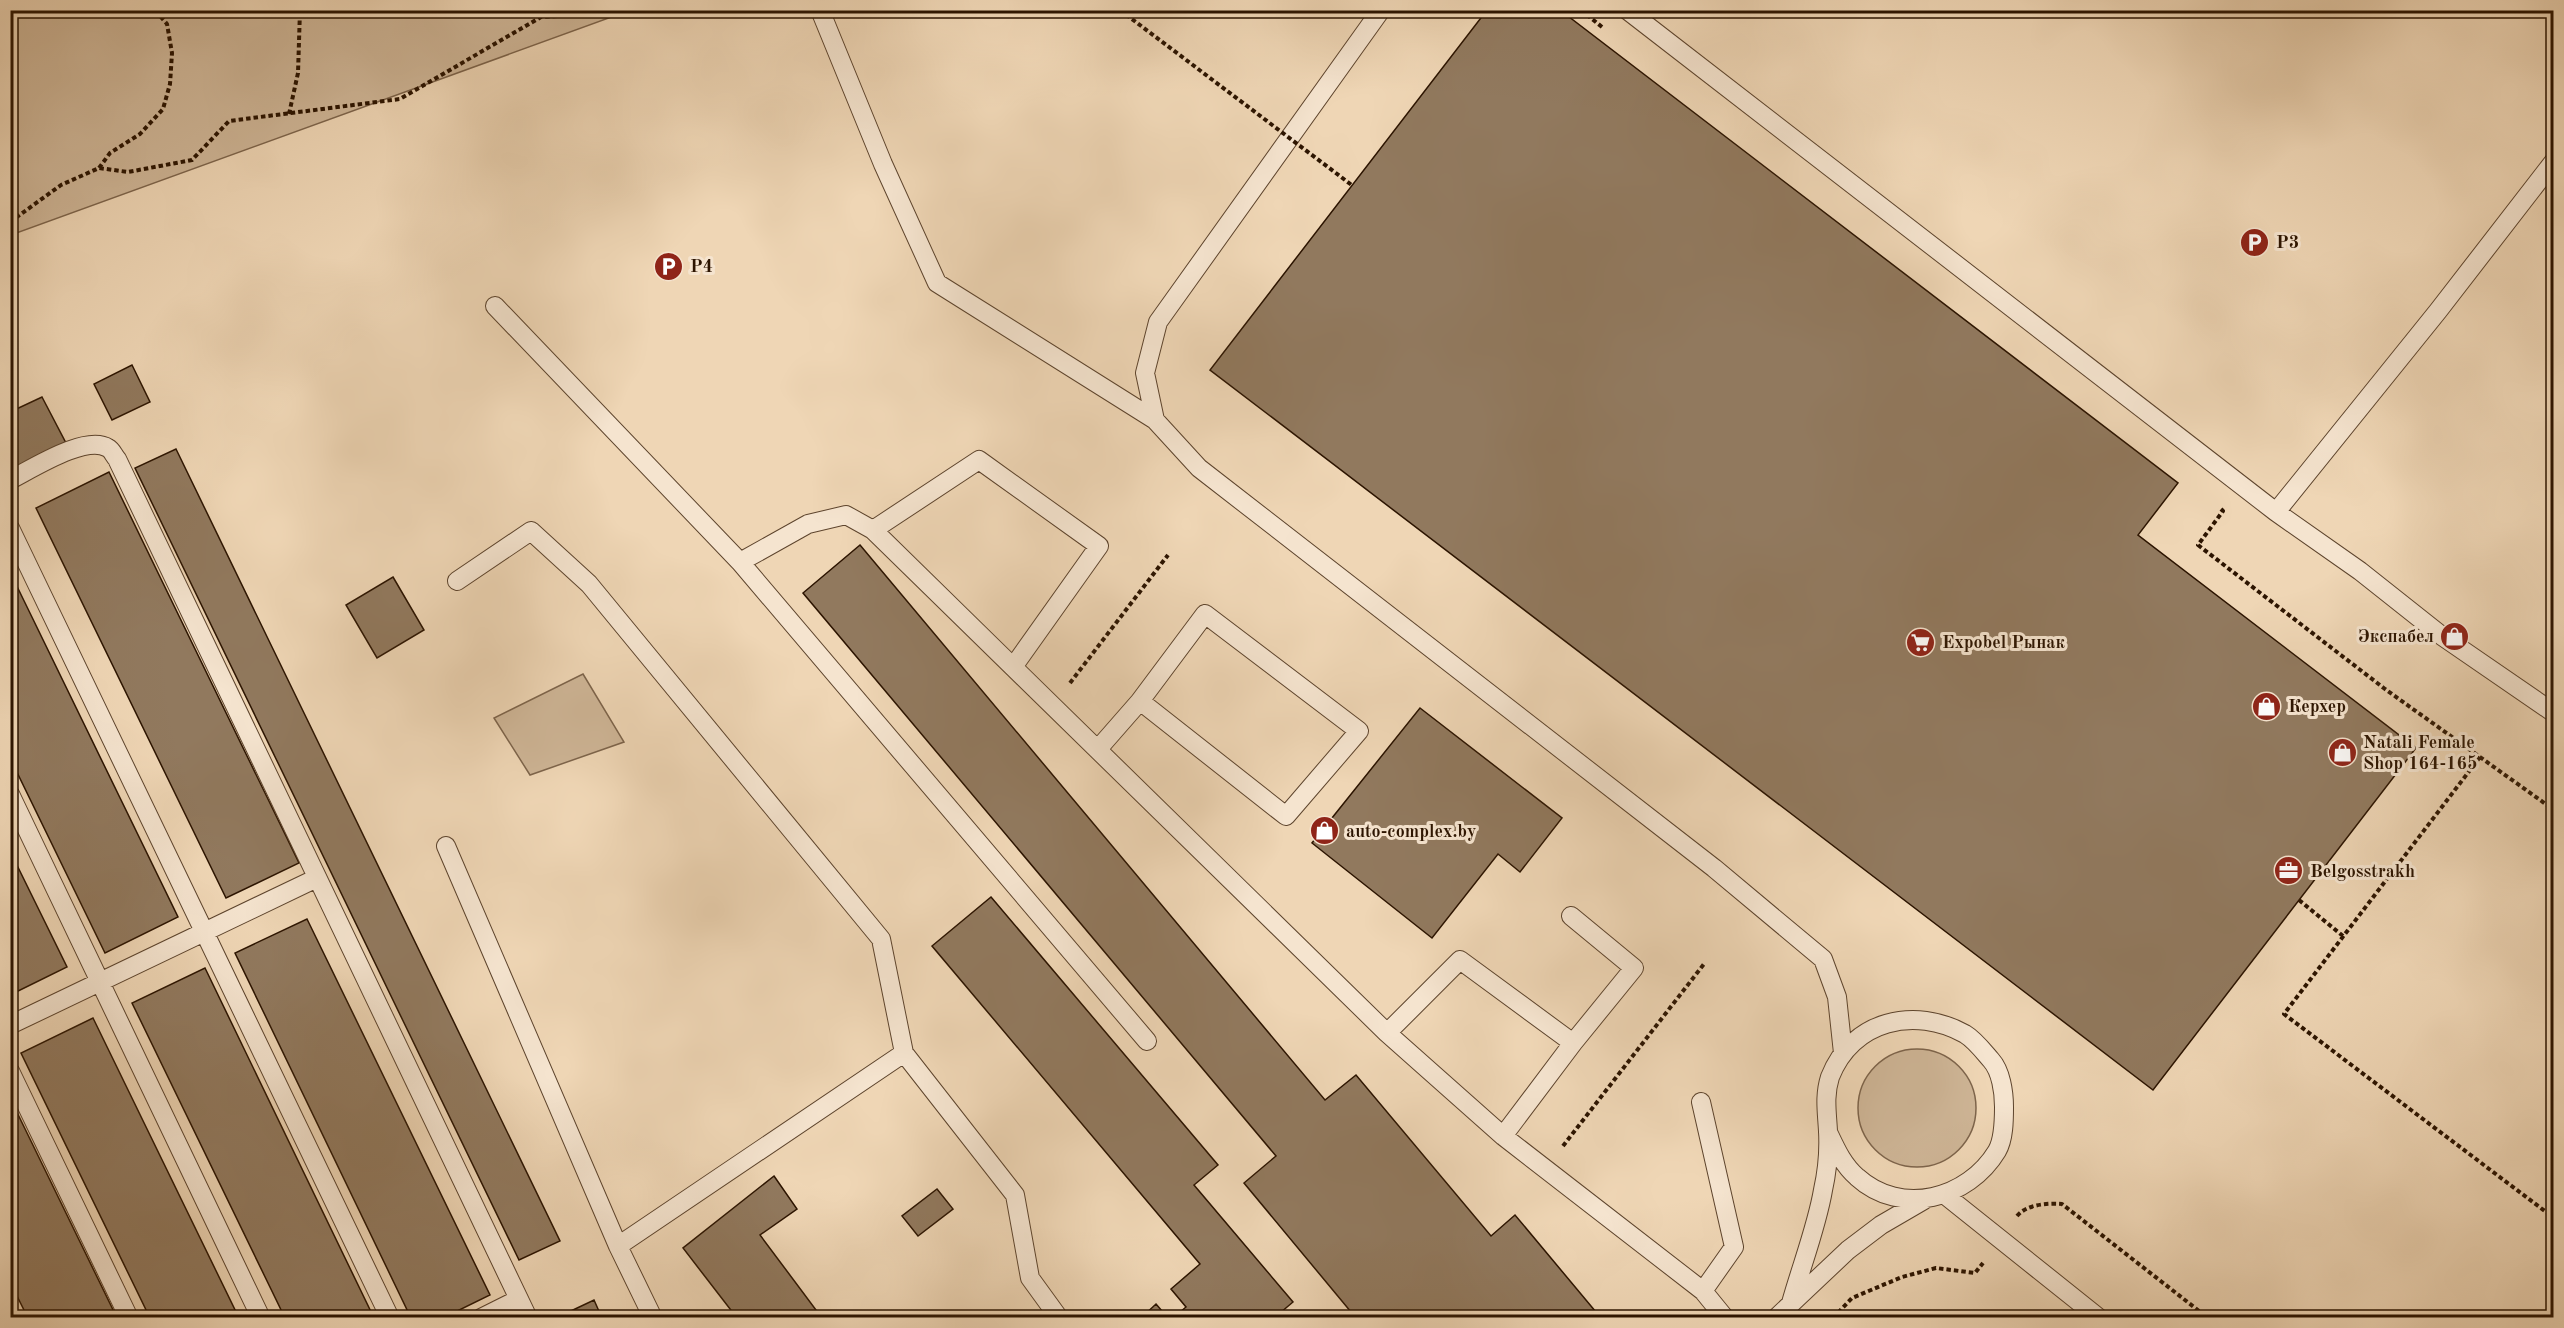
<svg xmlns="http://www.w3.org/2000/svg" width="2564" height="1328" viewBox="0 0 2564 1328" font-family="'Old Standard TT',serif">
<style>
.green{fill:#ceb596;stroke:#7d644b;stroke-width:1.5}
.building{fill:#91795e;stroke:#2c1400;stroke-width:1.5}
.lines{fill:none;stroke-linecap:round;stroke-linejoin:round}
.lane-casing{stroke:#5d442d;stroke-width:20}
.path{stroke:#2c1400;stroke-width:4;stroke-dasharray:4.5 3;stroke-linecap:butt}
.lane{stroke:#f5e4cf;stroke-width:18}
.path-bridge{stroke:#2c1400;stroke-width:4;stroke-dasharray:4.5 3;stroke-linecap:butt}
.labels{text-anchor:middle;stroke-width:6;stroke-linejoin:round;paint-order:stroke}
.poi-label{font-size:18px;font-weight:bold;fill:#2c1400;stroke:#f5e4cf;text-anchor:start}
</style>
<rect width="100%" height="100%" fill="#efd6b5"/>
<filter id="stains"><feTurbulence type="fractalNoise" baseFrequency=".00333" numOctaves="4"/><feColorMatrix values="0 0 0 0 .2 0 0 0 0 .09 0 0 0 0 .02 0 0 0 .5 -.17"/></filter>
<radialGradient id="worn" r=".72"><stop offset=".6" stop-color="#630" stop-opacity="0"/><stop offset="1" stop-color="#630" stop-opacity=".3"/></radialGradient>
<!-- green -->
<path class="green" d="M11,10H628V11L11,235Z
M583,674L624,742L530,775L494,718Z
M1858 1108a59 59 0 1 1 118 0a59 59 0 1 1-118 0Z"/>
<!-- building -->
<path class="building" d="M1487,10H1560L2178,483L2138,535L2416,748L2153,1090L1210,370Z
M132,365L150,402L112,420L94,384Z
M42,397L67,445L10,472V412Z
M176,449L560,1241L519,1260L135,468Z
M109,472L299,863L226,898L36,508Z
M860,545L1325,1100L1356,1075L1491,1236L1515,1215L1601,1318H1356L1244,1183L1276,1156L803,593Z
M10,572L178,917L105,953L10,758Z
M393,577L424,630L377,658L346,605Z
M1420,708L1562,818L1520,872L1498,854L1432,938L1312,843Z
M10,851L67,967L10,995Z
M991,897L1218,1165L1194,1185L1293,1302L1274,1318H1173L1186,1307L1171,1289L1200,1264L932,946Z
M307,919L490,1295L443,1318H411L235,953Z
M205,968L374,1318H285L132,1003Z
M93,1018L239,1318H150L21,1053Z
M10,1098L117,1318H28L10,1282Z
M774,1176L797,1209L760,1235L822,1318H737L683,1248Z
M937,1189L953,1209L918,1236L902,1216Z
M594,1300L602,1318H556Z
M1156,1304L1168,1318H1141Z"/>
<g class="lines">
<defs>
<path id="lane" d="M820,10L883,164L937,283L1155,420L1199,468L1714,868L1823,959L1837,997L1843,1053
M1627,10L2276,512L2360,571L2442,636L2554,713
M495,306L740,562L808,524L846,515L873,530L1387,1033L1503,1136L1703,1291L1725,1318
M1155,420L1145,373L1158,322L1381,10
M10,480C32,469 86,434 108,448C112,450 114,456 117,459L528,1318
M2276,512L2438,311L2554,161
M10,528L390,1318
M873,530L979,460L1099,546L1013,667
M740,562L1147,1041
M457,581L531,531L589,584L881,939L904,1053L1015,1195L1030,1278L1059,1318
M1098,749L1140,701L1205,614L1359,731L1286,816L1140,701
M10,794L261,1318
M446,846L618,1246L653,1318
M1571,916L1634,968L1573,1043
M10,1025L317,878
M1387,1033L1460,960L1573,1043L1503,1136
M10,1071L129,1318
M1701,1102L1734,1247L1703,1291
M1945,1195L2099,1318
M618,1246L904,1053
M1791,1303C1801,1267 1817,1226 1823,1190C1827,1172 1829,1149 1828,1131C1827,1112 1824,1096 1830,1077C1852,1020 1915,1006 1965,1034C1975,1040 1984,1052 1991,1060C2001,1071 2004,1092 2004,1107C2004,1120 2004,1139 1997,1151C1968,1199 1901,1217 1857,1177C1843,1165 1836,1149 1828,1132
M481,1318L519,1299
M1776,1318L1848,1250L1881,1225L1924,1200"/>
</defs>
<!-- lane casing -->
<use href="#lane" class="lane-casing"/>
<!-- path -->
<path class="path" d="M1581,10L1602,27
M289,114L298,73L300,10
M99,168L110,153L140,134L163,109L170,84L172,53L167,24L155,10
M10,222L61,185L99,168L128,172L192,160L229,121L400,99L541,17L590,14L603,10
M2221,509L2223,511L2198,545L2385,689L2554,810
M1070,683L1168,555
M2480,757L2284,1014L2554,1218
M2299,900L2343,936
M1563,1146L1704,964
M2017,1216C2027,1204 2048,1203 2062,1204L2208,1318
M1833,1318L1852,1298L1902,1277L1936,1268L1975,1273L1983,1263"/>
<!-- lane -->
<use href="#lane" class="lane"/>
<!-- path-bridge -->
<path class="path-bridge" d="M1120,10L1353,186"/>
</g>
<!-- icons -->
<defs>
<symbol id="parking-disc" viewBox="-11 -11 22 22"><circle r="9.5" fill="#8f2418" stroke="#f5e4cf"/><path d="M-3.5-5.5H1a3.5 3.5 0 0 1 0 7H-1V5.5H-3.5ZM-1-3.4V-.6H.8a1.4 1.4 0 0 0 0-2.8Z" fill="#fff"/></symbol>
<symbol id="shop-disc" viewBox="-11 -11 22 22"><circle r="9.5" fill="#8f2418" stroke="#f5e4cf"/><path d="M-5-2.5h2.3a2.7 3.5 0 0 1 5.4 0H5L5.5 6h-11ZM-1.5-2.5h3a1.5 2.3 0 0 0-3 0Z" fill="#fff"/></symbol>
<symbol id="supermarket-disc" viewBox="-11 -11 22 22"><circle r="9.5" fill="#8f2418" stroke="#f5e4cf"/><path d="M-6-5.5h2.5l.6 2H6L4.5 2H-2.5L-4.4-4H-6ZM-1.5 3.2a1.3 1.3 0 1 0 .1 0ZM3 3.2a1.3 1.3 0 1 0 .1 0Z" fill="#fff"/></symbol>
<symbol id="office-disc" viewBox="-11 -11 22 22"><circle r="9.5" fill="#8f2418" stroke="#f5e4cf"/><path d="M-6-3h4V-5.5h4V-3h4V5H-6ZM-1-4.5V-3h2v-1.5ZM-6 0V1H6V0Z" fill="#fff"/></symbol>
</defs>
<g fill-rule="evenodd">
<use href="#parking-disc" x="2238" y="226" width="33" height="33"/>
<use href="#parking-disc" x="652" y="250" width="33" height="33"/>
<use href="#shop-disc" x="2438" y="620" width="33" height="33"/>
<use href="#supermarket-disc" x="1904" y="626" width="33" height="33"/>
<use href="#shop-disc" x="2250" y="690" width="33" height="33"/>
<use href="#shop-disc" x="2326" y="736" width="33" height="33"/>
<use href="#shop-disc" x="1308" y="814" width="33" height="33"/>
<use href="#office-disc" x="2272" y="854" width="33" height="33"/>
</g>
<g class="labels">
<!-- poi labels -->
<g class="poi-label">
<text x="2276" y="248">P3</text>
<text x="690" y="272">P4</text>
<text x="2434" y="642" text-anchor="end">Экспабел</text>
<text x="1942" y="648">Expobel Рынак</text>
<text x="2288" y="712">Керхер</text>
<text x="2363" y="748">Natali Female<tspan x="2363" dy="21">Shop 164-165</tspan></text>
<text x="1346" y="837">auto-complex.by</text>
<text x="2310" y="877">Belgosstrakh</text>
</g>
</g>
<!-- margin -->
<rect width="2564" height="1328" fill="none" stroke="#efd6b5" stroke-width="36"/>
<rect x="12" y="12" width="2540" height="1304" fill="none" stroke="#2c1400" stroke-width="3"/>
<rect x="18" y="18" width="2528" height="1292" fill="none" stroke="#2c1400" stroke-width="1.5"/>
<rect width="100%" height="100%" filter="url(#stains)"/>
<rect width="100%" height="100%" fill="url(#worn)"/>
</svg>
